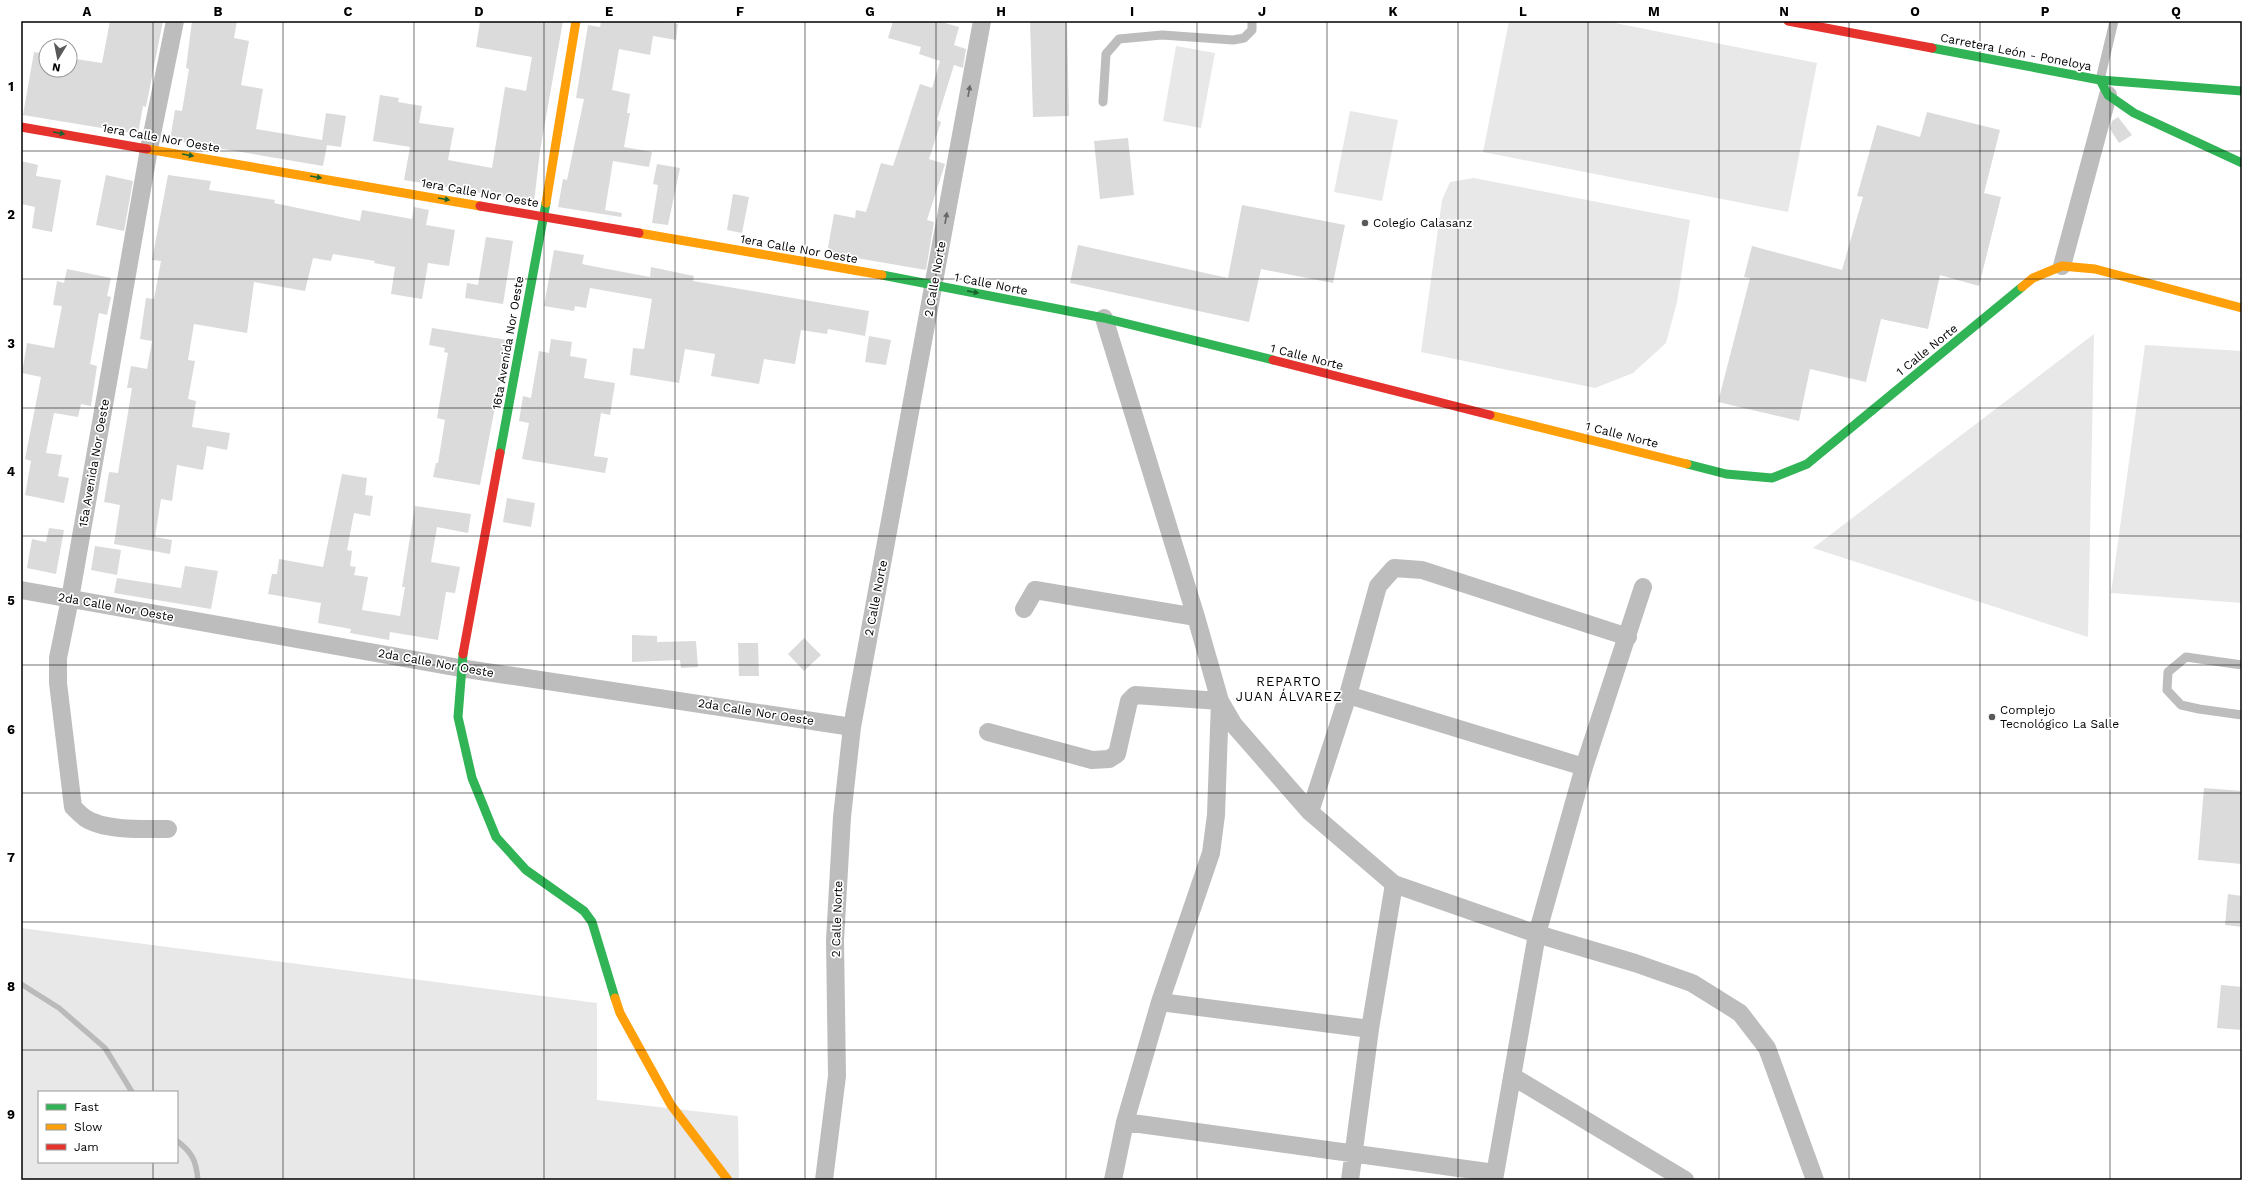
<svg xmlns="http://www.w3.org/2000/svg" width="2263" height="1201" viewBox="0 0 2263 1201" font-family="'Work Sans',sans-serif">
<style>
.green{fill:#e8e8e8;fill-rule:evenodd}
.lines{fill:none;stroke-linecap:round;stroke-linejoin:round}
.stream{stroke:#bababa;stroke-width:5.5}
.building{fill:#dbdbdb}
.lane{stroke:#bdbdbd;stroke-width:9}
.street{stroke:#bdbdbd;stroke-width:18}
.fast{stroke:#30b455;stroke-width:9}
.slow{stroke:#ff9f0a;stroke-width:9}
.jam{stroke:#e5322d;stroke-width:9}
.oneway{fill:#686868}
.oneway2{fill:#1a632f}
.grid{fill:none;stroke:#000;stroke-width:1;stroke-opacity:0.55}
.poi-dot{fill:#595959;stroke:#fff;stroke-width:1.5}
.labels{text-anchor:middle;stroke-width:3.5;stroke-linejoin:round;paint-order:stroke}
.street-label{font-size:12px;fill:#000;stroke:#fff}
.poi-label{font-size:12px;fill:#000;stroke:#fff;text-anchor:start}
.neighbourhood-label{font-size:13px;letter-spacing:1px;fill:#000;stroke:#fff}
.neatline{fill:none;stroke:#000;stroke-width:1.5}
.grid-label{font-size:13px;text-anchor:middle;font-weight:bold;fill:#000}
</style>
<rect width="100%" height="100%" fill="#fff"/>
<!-- green -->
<path class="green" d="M1509,21H1605L1817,63L1788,212L1483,152Z
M1176,46L1215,53L1201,128L1163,121Z
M1350,111L1398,120L1382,201L1334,192Z
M1474,178L1690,220L1677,302L1666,343L1633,373L1595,388L1421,352L1442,200L1450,182Z
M2094,334L2088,637L1813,548Z
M2145,345L2242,351V603L2111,593Z
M21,928L597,1003V1100L738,1116L739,1180H34L21,1177ZM39,1092H177V1162H39Z"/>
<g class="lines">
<!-- stream -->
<path class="stream" d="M21,984L59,1008L105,1048L132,1092
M177,1141C193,1153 196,1161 198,1180"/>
</g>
<!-- building -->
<path class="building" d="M110,21H163L146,107L143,106L138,134L23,115L34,52L46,54V70H70V58L102,63Z
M192,21H237L234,38L249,41L241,85L263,89L256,129L322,140L326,113L346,116L341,147L327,145L323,166L170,140L175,110L182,111L189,69L186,68Z
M480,21H563L540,151L534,202L404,180L410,147L373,141L380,95L399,98L398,102L422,106L419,123L454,128L448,160L492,168L505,87L526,91L532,57L476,47Z
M601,21H663L678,24L676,40L653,36L650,55L619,49L612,90L630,94L627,113H630L624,147L652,152L649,167L613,161L605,210L622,213L621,217L558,207L563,179L567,180L584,99L576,98L588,25L600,27Z
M893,21H938L959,27L954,45L966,49L963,68L954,65L937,120L941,122L929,159L945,164L927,220L934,222L926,270L827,253L834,214L855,218L856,210L866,212L881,163L893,166L920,84L932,88L940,61L919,54L921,47L888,38Z
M1030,21H1067L1069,116L1033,117Z
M1927,112L2000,130L1984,193L2001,197L1979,286L1940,275L1928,329L1881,319L1866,382L1810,369L1799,421L1718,402L1750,278L1744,277L1752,246L1842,270L1863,197L1857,196L1877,125L1920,137Z
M2118,117L2132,135L2119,143L2110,129L2112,121Z
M1128,138L1134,195L1100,199L1094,141Z
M21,161L38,165L36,176L61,180L52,232L32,228L35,207L21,204Z
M657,164L680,168L668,225L652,223L658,185L653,184Z
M106,175L133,181L124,231L96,225Z
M168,175L211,181L209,190L275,200L274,203L360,221L362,210L412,219L414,207L429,210L426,225L455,230L449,266L428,263L422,299L391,294L395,267L374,263L375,261L333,254L331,261L313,258L305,291L254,282L247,333L194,324L188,360L195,361L188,399L196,401L192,427L230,433L227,450L207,446L203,470L177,465L172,501L161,499L155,537L172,540L170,554L114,544L120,505L104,502L109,472L118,473L132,388H127L131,366L147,369L152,341L140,339L146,298L154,299L161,261L152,260Z
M733,194L749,197L742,233L727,230Z
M1242,205L1345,225L1333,283L1261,269L1249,322L1070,283L1078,245L1228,278Z
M486,237L513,241L503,304L465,298L467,283L478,285Z
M554,250L584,255L582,264L602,268L650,277L651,267L694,276L693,281L869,311L865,336L828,329L827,334L801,330L795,364L764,359L759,384L711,376L715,354L685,349L679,383L630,375L633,348L644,349L652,299L590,288L586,308L575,306L574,311L544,306Z
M67,269L111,278L107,296L111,297L107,315L99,313L90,364L97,366L91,406L81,404L78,417L54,413L46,453L62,455L58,476L69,478L64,503L25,495L31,461L25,459L41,377L22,373L27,343L54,348L62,306L53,305L57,281L64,283Z
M432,328L508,340L480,485L433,477L436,463H438L445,420L437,418L448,353L444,352L445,348L429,345Z
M869,336L891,340L886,365L865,362Z
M551,339L572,342L570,356L587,359L584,378L615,383L610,415L601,413L594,456L608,458L605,473L522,459L529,423L519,421L523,396L531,398L539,351L549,353Z
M342,474L367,478L365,495L373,496L370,516L354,513L347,550L352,551L350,566L356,567L354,575L368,577L362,610L400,616L405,587H402L415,506L471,514L468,533L437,527L431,562L460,567L455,593L446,592L438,640L390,632L389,640L350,633L351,629L318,623L321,603L268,594L272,574H277L279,559L323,567Z
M507,498L535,503L531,527L503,522Z
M49,528L64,530L56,574L27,568L32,539L46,542Z
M95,546L121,550L117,575L91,570Z
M185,566L218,571L211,609L114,593L117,578L181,588Z
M632,635L657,636V642L696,641L698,667L681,668L680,660L632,662Z
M804,638L821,655L804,671L788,654Z
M738,643H758L759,676H739Z
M2204,788L2242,791V864L2198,860Z
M2228,894L2242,896V927L2225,925Z
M2221,985L2242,987V1030L2217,1028Z"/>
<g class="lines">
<!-- lane -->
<path class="lane" d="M2100,80L2114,21
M1103,102L1106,54L1119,39L1162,35L1233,40L1244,38L1252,30V21
M2242,665L2186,657L2168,672L2167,690L2181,705L2199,709L2242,715"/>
<!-- street -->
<path class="street" d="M2062,266L2108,95
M1104,318L1196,617L1220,701L1234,725L1310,812L1394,884L1537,934L1635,963L1692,983L1740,1013L1767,1048L1815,1180
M21,590L460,668L852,727
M1024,609L1035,590L1196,617
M1348,695L1584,767
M988,732L1092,760L1109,759L1117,754L1129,701L1135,695L1220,701L1216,815L1211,853L1160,1002L1125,1122L1113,1180
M1310,812L1348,695L1378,586L1394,568L1422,570L1628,637
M168,829C145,829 104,831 85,818C81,815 77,811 73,807L58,683V658L70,599L149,149L175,21
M1160,1002L1370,1029
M1512,1076L1685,1180
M1125,1122L1495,1173
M824,1180L837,1076L835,940L842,817L852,727L982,21
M1350,1180L1370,1029L1394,884
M1494,1180L1537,934L1584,767L1643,587"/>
<!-- fast -->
<path class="fast" d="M1932,48L2100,80L2242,91
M2100,80L2108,95L2134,113L2242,163
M882,275L1104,318L1273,360
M500,453L546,203
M1687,464L1726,474L1772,478L1807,464L2022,287
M463,654L458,717L472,778L496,837L526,870L584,911L592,922L615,998"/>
<!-- slow -->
<path class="slow" d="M147,149L480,206
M546,203L576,21
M639,233L882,275
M2022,287L2033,278L2062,266L2095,269L2242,308
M1490,415L1687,464
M615,998L620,1013L671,1105L728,1180"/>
<!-- jam -->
<path class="jam" d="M1788,21L1932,48
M21,127L147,149
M480,206L639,233
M1273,360L1490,415
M463,654L500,453"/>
</g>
<!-- one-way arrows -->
<defs><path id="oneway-solid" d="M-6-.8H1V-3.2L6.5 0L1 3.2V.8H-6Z"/></defs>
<g class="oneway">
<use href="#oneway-solid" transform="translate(969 91) rotate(-80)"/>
<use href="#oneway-solid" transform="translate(946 218) rotate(-80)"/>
</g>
<g class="oneway2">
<use href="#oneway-solid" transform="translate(59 133) rotate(10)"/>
<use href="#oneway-solid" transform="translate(188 155) rotate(10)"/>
<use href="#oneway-solid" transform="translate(316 177) rotate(10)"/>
<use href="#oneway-solid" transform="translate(444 199) rotate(10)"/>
<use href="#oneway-solid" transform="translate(973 292) rotate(11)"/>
</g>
<!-- grid -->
<path class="grid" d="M153,21V1092M283,21V1180M414,21V1180M544,21V1180M675,21V1180M805,21V1180M936,21V1180M1066,21V1180M1197,21V1180M1327,21V1180M1458,21V1180M1588,21V1180M1719,21V1180M1849,21V1180M1980,21V1180M2110,21V1180M21,151H2242M21,279H2242M21,408H2242M21,536H2242M21,665H2242M21,793H2242M21,922H2242M21,1050H2242M153,1162V1180"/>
<!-- markers -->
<g class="poi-dot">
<circle cx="1365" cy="223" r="4"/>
<circle cx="1992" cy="717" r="4"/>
</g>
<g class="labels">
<!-- street labels -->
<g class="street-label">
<text transform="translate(2016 52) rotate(11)" y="4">Carretera León - Poneloya</text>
<text transform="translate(161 138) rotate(10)" y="4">1era Calle Nor Oeste</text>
<text transform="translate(480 193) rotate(10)" y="4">1era Calle Nor Oeste</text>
<text transform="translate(799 249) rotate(10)" y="4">1era Calle Nor Oeste</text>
<text transform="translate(935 279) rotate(-80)" y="4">2 Calle Norte</text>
<text transform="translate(991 284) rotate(11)" y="4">1 Calle Norte</text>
<text transform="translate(508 343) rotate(-80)" y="4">16ta Avenida Nor Oeste</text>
<text transform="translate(1927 350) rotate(-39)" y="4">1 Calle Norte</text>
<text transform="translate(1307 357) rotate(14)" y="4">1 Calle Norte</text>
<text transform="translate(1622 435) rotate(14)" y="4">1 Calle Norte</text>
<text transform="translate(94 463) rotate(-80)" y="4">15a Avenida Nor Oeste</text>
<text transform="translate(876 598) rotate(-79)" y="4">2 Calle Norte</text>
<text transform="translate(116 607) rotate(10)" y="4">2da Calle Nor Oeste</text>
<text transform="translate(436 663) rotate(10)" y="4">2da Calle Nor Oeste</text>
<text transform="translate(756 712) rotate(9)" y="4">2da Calle Nor Oeste</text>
<text transform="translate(837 919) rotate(-88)" y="4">2 Calle Norte</text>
</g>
<!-- poi labels -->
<g class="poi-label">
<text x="1373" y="227">Colegio Calasanz</text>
<text x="2000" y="714">Complejo<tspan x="2000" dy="14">Tecnológico La Salle</tspan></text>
</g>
<!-- neighbourhood labels -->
<g class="neighbourhood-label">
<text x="1289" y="686">REPARTO<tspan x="1289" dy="15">JUAN ÁLVAREZ</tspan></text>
</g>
</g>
<!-- border -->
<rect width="2263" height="1201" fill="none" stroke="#ffffff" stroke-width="44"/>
<!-- legend -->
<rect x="38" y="1091" width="140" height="72" fill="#ffffff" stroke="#999999"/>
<rect x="46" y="1104" width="20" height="6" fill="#30b455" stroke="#999999"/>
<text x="74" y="1111" font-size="12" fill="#000000">Fast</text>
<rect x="46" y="1124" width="20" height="6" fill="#ff9f0a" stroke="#999999"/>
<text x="74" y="1131" font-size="12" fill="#000000">Slow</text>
<rect x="46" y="1144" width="20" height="6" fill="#e5322d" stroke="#999999"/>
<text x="74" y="1151" font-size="12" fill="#000000">Jam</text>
<!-- north arrow -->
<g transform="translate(58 58) rotate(190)"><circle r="19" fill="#ffffff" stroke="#999999"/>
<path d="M0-3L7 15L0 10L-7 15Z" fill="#595959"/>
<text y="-6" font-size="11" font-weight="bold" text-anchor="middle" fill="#000000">N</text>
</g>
<rect x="22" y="22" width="2219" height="1157" class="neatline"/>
<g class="grid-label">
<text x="87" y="16">A</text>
<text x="218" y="16">B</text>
<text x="348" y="16">C</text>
<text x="479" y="16">D</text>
<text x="609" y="16">E</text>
<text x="740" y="16">F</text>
<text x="870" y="16">G</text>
<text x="1001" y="16">H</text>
<text x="1132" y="16">I</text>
<text x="1262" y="16">J</text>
<text x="1393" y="16">K</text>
<text x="1523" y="16">L</text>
<text x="1654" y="16">M</text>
<text x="1784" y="16">N</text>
<text x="1915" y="16">O</text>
<text x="2045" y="16">P</text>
<text x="2176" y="16">Q</text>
<text x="11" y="91">1</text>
<text x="11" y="219">2</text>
<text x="11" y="348">3</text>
<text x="11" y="476">4</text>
<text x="11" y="605">5</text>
<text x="11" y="734">6</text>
<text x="11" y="862">7</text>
<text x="11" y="991">8</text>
<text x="11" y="1119">9</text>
</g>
</svg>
